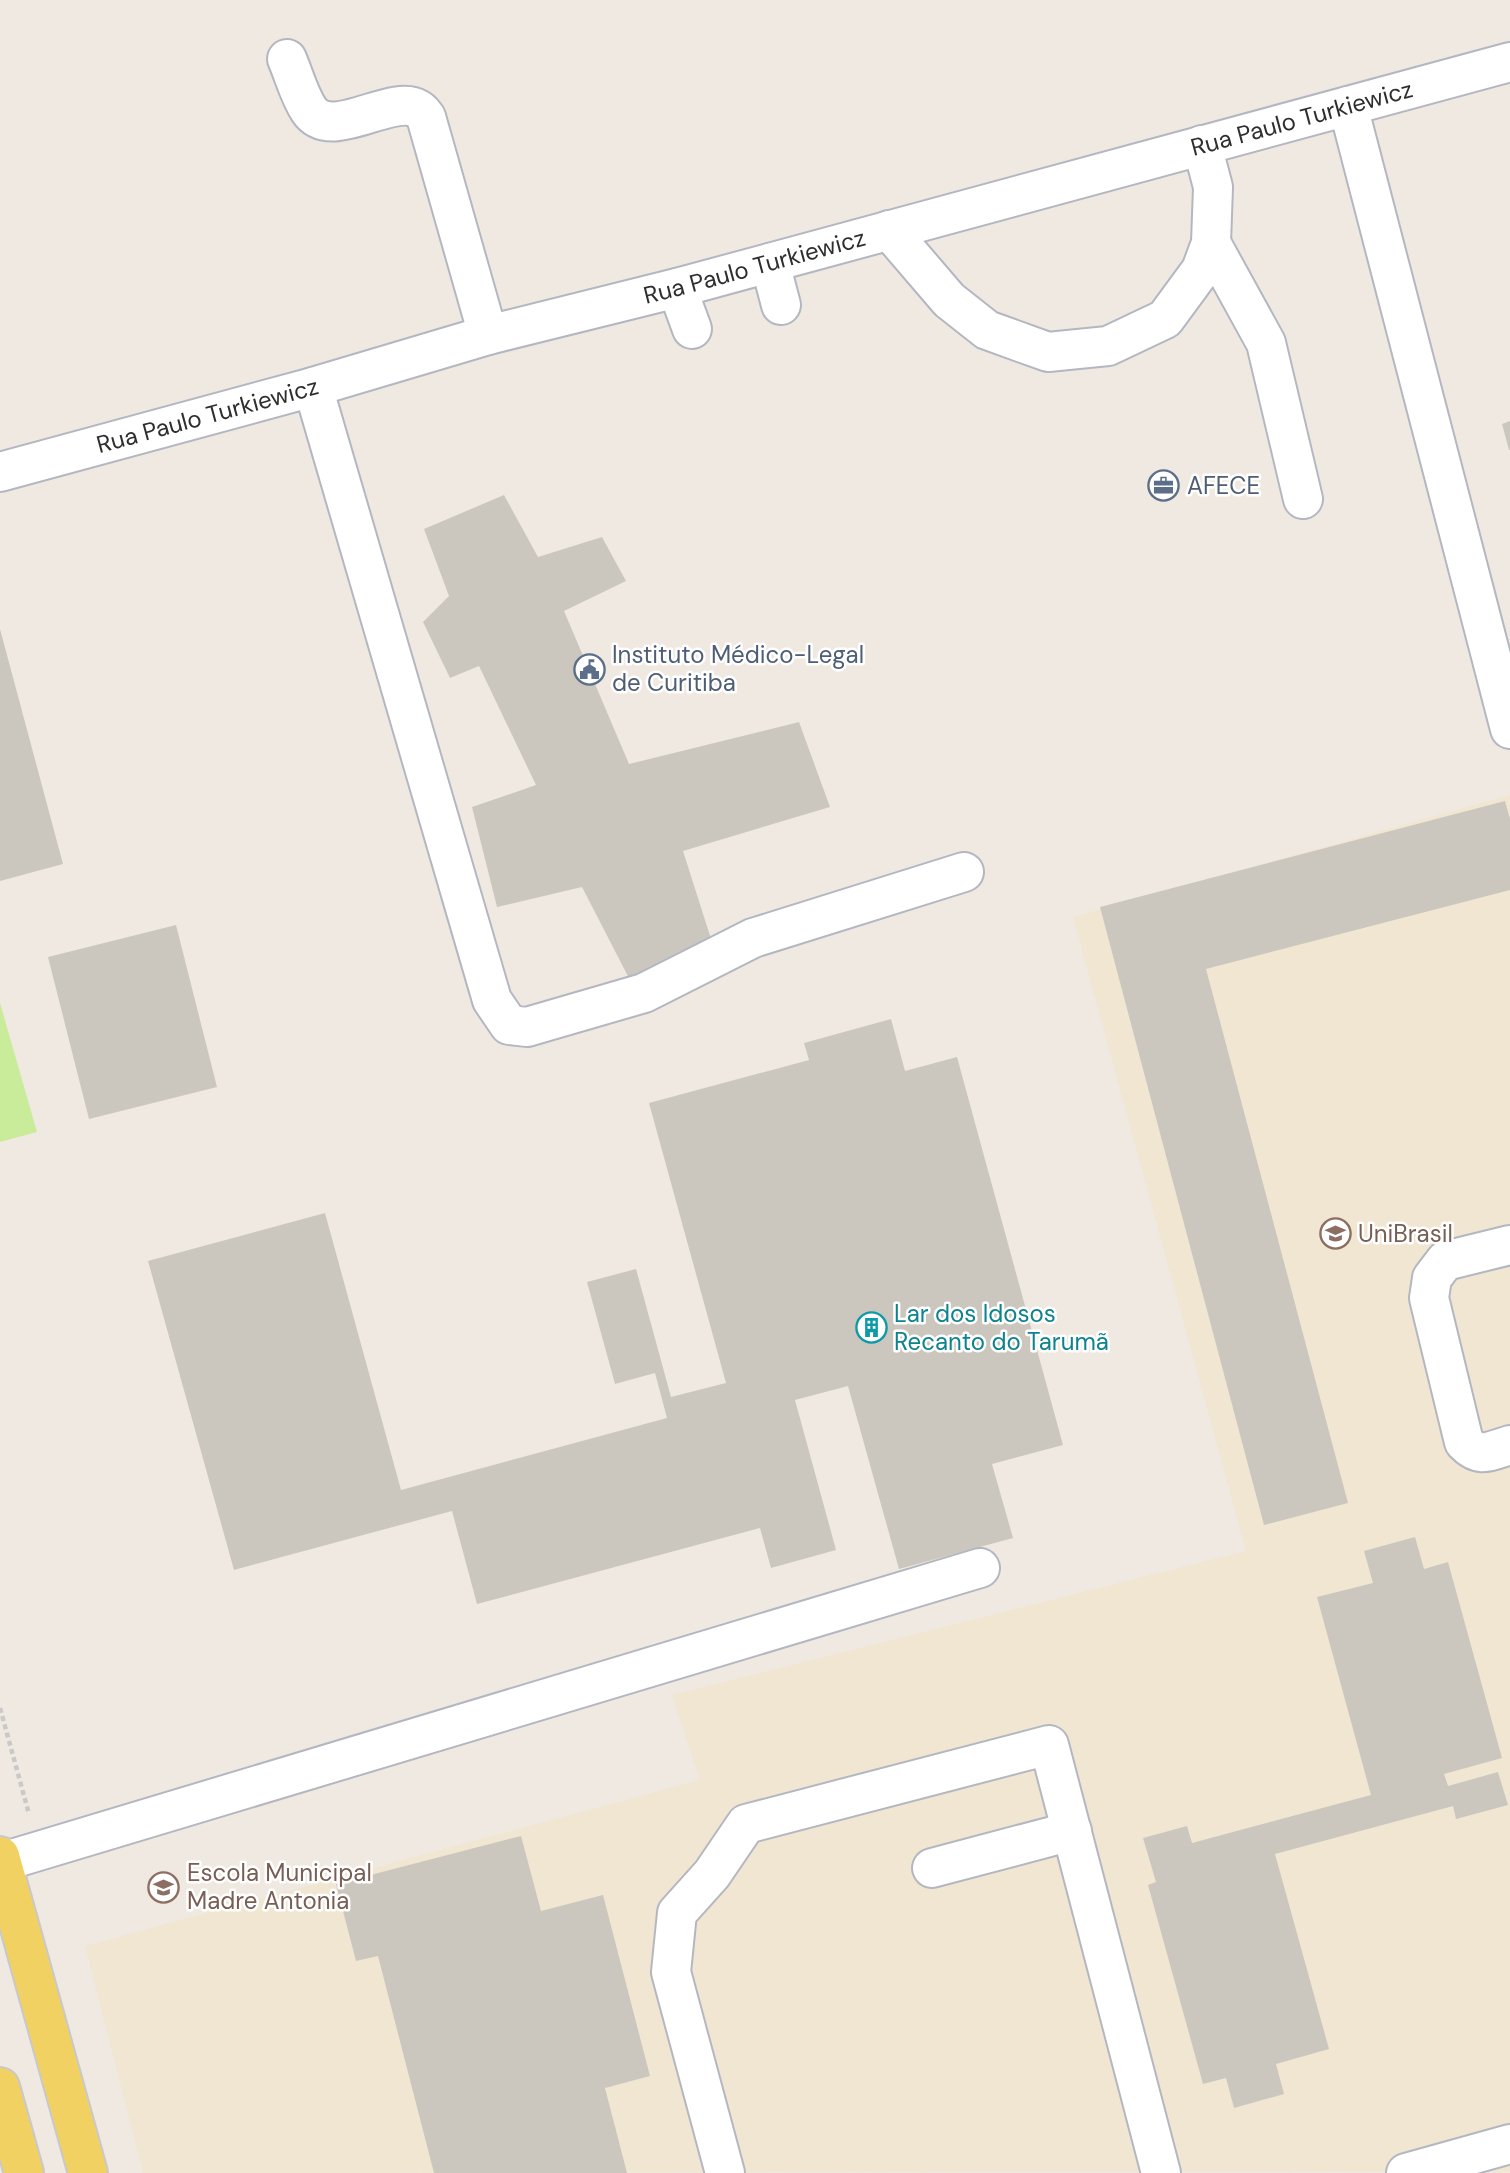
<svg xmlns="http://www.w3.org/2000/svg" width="1510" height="2173" viewBox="0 0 1510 2173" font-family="'DM Sans',sans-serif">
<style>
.education{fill:#f0e6d1}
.pitch{fill:#c9ec9a}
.building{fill:#cbc7bf}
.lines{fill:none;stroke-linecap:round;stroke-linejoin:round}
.minor-casing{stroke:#b4b7c1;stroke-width:42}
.major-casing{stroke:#c9c9c9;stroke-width:42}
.path{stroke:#c9c9c9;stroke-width:4.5;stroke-dasharray:5 3.5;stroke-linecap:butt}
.minor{stroke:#fff;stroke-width:38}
.major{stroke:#f2d163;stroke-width:38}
.labels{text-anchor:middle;stroke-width:5;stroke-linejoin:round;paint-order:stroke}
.street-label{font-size:24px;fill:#2e2e2e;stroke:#fff}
.service-label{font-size:24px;fill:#4e5e75;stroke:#fff;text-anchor:start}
.education-label{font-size:24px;fill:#785e54;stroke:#fff;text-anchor:start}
.culture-label{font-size:24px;fill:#0d838f;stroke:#fff;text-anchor:start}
</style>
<rect width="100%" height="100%" fill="#efe9e1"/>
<!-- education -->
<path class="education" d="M1510,795V2172L143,2173L85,1946L700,1780L672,1695L1246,1551L1073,917Z"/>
<!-- pitch -->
<path class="pitch" d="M0,1003L37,1132L0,1142Z"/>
<!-- building -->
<path class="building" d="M1510,421V450H1509L1502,424Z
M504,495L538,557L602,537L626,581L564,611L629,764L799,722L830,807L683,851L712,942L633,986L582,887L497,907L472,807L536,785L479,666L450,678L423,622L449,596L424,529Z
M0,629L63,864L0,881Z
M1505,801L1510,819V890L1206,969L1348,1503L1264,1525L1100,907Z
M176,925L217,1087L89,1119L48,957Z
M891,1019L905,1071L957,1057L1063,1445L992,1464L1013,1538L899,1569L848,1386L795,1400L836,1550L771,1568L760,1528L477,1604L452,1511L234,1570L148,1261L325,1213L401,1490L667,1418L655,1373L615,1384L587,1282L636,1269L671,1397L726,1383L649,1103L809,1060L804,1043Z
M1415,1537L1424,1569L1448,1562L1502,1758L1444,1774L1448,1786L1498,1772L1508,1805L1456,1819L1453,1806L1275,1854L1329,2049L1276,2064L1284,2094L1234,2108L1226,2078L1203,2084L1148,1885L1156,1882L1143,1838L1187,1826L1192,1843L1371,1795L1317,1597L1373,1583L1364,1551Z
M521,1836L541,1911L603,1895L650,2076L605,2088L627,2173H434L378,1956L356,1961L336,1884Z"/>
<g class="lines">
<defs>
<g id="minor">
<path d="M287,59C294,75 299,95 309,110C331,143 391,93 418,109C422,111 424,115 426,117L488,335"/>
<path d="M1348,106L1510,729"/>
<path d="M889,230L949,300L987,330L1048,352L1108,346L1165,319L1201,270L1211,243L1213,187L1202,145"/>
<path d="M1211,243L1266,343L1303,499"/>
<path d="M770,263L781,305"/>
<path d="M677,288L692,329"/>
<path d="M313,387L492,1000L509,1025L527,1027L644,993L753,938L964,872"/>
<path id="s1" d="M0,472L313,387L488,335L677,288L1510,62"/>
<path d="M1510,1245L1445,1261L1432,1278L1429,1298L1464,1442C1480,1459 1490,1451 1510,1445"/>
<path d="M2,1862L980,1568"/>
<path d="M932,1868L1072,1831"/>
<path d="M725,2173L671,1972L677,1913L712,1874L746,1824L1049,1745L1161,2173"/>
<path d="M1406,2173L1510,2144"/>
</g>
<path id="major" d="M0,1856L88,2173
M0,2087L24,2173"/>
</defs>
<!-- minor casing -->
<use href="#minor" class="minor-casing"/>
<!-- major casing -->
<use href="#major" class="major-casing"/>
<!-- path -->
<path class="path" d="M0,1708L29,1814"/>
<!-- minor -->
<use href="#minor" class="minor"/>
<!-- major -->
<use href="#major" class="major"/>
</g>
<!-- icons -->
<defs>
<symbol id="office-ring" viewBox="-11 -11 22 22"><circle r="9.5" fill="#fff" stroke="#5c6f8a" stroke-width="1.5"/><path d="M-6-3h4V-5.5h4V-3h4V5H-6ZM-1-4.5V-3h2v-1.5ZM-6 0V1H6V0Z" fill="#5c6f8a"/></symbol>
<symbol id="civic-ring" viewBox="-11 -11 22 22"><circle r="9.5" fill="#fff" stroke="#5c6f8a" stroke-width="1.5"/><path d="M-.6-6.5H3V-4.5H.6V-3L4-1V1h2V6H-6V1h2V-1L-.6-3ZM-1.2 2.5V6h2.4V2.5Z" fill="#5c6f8a"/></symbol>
<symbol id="university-ring" viewBox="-11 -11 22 22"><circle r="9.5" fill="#fff" stroke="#8d6e63" stroke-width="1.5"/><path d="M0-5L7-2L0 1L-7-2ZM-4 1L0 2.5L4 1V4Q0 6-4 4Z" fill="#8d6e63"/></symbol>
<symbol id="building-ring" viewBox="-11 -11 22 22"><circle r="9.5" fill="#fff" stroke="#0f9aa8" stroke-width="1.5"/><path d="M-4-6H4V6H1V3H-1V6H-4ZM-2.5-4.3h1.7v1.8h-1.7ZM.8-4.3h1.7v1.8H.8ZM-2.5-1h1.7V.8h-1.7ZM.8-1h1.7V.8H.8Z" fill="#0f9aa8"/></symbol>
<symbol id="school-ring" viewBox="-11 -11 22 22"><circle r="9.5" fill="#fff" stroke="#8d6e63" stroke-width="1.5"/><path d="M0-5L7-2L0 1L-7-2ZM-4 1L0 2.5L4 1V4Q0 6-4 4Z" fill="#8d6e63"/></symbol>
</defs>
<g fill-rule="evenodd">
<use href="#office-ring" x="1146" y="468" width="35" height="35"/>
<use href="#civic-ring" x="572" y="652" width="35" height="35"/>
<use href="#university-ring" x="1318" y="1216" width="35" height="35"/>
<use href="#building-ring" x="854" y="1310" width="35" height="35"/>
<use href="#school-ring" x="146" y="1870" width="35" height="35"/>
</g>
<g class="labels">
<!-- street labels -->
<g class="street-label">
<text dy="8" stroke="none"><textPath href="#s1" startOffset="1349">Rua Paulo Turkiewicz</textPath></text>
<text dy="8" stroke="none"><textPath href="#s1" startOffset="782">Rua Paulo Turkiewicz</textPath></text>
<text dy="8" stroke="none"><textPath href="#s1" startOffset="215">Rua Paulo Turkiewicz</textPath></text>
</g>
<!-- service labels -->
<g class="service-label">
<text x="1187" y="494">AFECE</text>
<text x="612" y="663">Instituto Médico-Legal<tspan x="612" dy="28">de Curitiba</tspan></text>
</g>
<!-- education labels -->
<g class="education-label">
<text x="1358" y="1242">UniBrasil</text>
<text x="187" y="1881">Escola Municipal<tspan x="187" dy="28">Madre Antonia</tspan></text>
</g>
<!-- culture labels -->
<g class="culture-label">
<text x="894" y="1322">Lar dos Idosos<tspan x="894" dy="28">Recanto do Tarumã</tspan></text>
</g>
</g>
</svg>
